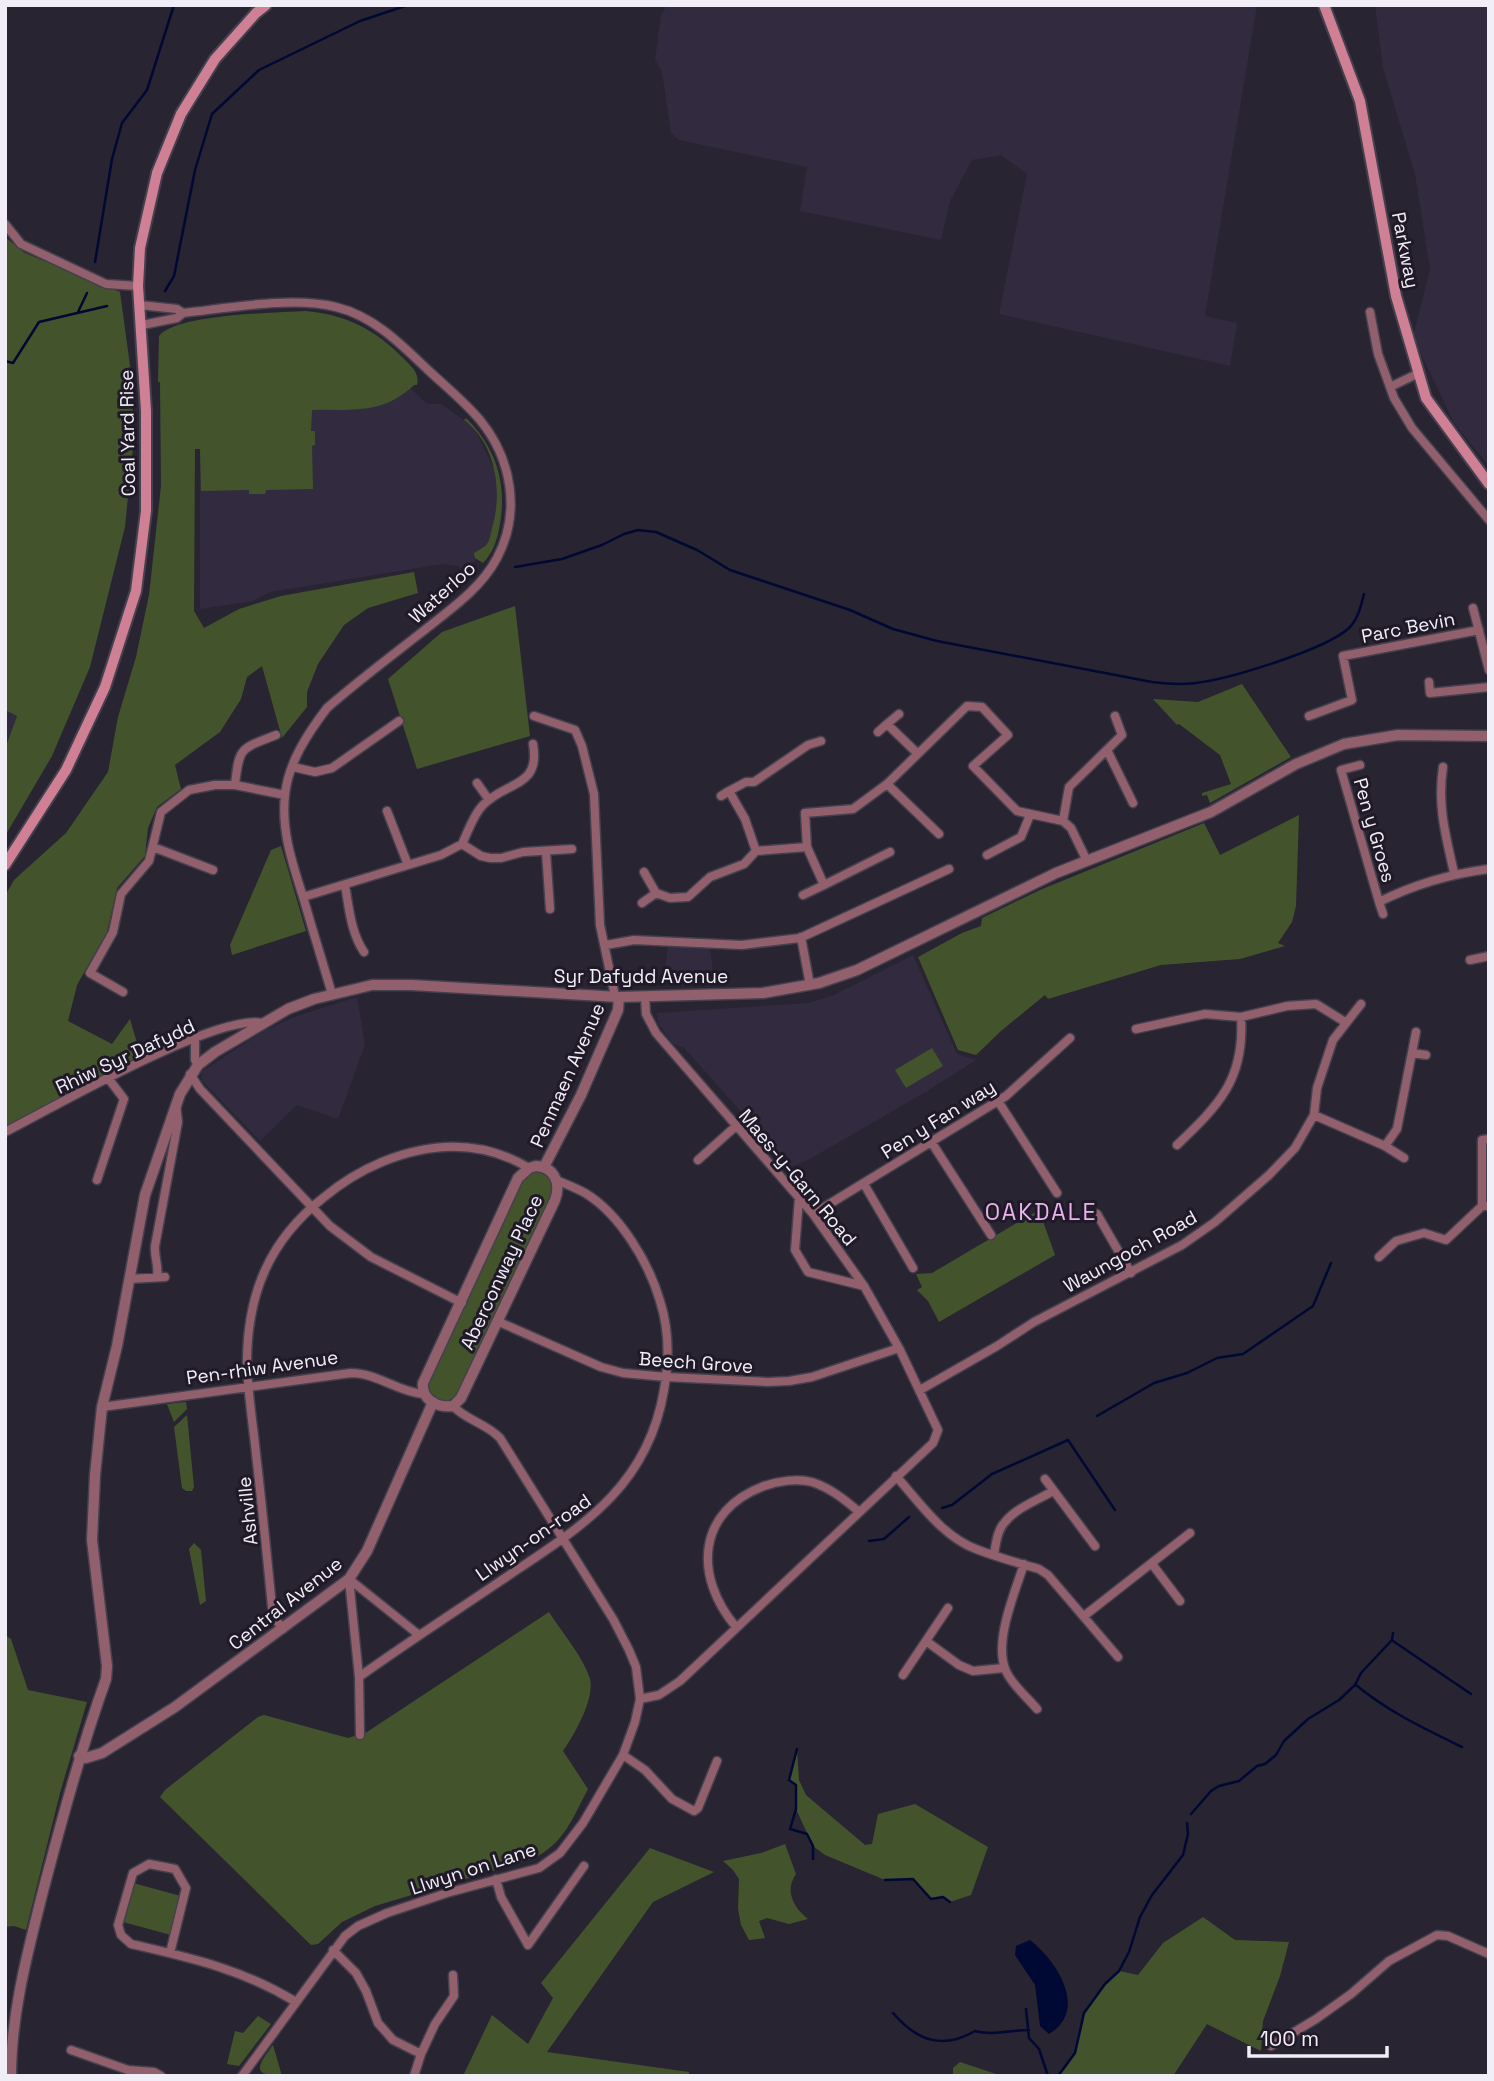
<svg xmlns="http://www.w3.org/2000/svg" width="1494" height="2081" viewBox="0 0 1494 2081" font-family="'Space Grotesk',sans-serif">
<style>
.built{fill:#322a3e}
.green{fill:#43542c}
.water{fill:#000834}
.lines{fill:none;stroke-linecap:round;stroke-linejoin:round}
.stream{stroke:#000834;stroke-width:2.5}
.minor-casing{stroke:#45404e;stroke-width:11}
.tertiary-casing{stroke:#45404e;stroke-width:13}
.secondary-casing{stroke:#45404e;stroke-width:14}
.minor{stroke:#92606c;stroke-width:8}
.tertiary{stroke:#92606c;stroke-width:10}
.secondary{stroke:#cf8094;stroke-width:10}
.labels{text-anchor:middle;stroke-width:6;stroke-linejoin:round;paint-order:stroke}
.street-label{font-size:19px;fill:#f2eef8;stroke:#201a28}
.quarter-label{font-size:23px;letter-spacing:2px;fill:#e9b3ee;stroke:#201a28}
</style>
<rect width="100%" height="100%" fill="#292432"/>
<!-- built -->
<path class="built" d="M667,5H1257L1205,316L1237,323L1230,366L999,314L1027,174L1001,155L972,160L950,201L941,240L800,211L807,167L679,140L671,133L662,72L655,60L661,15Z
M1375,5H1489V466L1454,423L1413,337L1430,269L1415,174L1383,68Z
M415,385L411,389L427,404H441L474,427L494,469L498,490L497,513L488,543L467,572L457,566L443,564L270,592L253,601L200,609V449L195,448L199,432Z
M5,710L17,716L5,749Z
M668,944L710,947L715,987L664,981Z
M913,955L957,1054L976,1060L924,1093L810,1159L783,1170L780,1155L684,1048L673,1044L658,1023L657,1013L809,1003L834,995Z
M357,997L365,1045L338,1119L297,1105L260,1141L202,1081L201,1072L265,1030L297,1016Z"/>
<!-- green -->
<path class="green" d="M5,237L25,253L120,292L131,373L134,437L125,527L90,667L52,756L5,836V749L17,716L5,710Z
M305,311C344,314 375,329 403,358C411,366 420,373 417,385H414C382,415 353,409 312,410L311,431H315V445L312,446L313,489L266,490L265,494H249V490L201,491L200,449H195L194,611L204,628L239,609L281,596L414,572L418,593L368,608L344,625L318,664L307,692V707L282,738L262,666L247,677L241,699L220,732L175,765L181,789L157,807L148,828L145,856L117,888L107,932L77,985L68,1021L112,1044L130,1019L141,1057L5,1127V896L14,880L66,833L108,772L118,717L136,657L149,595L161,486L160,382H158L159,336C176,314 275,313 305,311Z
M466,418C497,448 508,487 499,529C497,541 492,554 483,563L475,558L474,553C477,551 485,547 487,544C490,540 491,532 492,528C503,492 496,444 464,420Z
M515,606L530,736L417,769L388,679L442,632Z
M1242,684L1291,757L1210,803L1207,795L1202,796V793L1231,784L1220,755L1179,724L1177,725L1153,699L1198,702Z
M1299,815L1296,906L1292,922L1278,943L1285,946L1240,959L1161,965L1048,999L1045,995L1001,1031L976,1055L958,1050L918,957L962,933L981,926L982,918L1040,890L1204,823L1220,855Z
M281,846L306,931L232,955L230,945L271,850Z
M932,1048L943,1066L906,1088L895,1070Z
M539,1172L550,1178L552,1194L458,1394L448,1401L433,1398L427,1386L431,1376L523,1180L530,1173Z
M1039,1210L1055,1255L939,1322L928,1301L917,1290L922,1287L916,1274L932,1273Z
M186,1402L187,1409L174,1422L167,1404Z
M187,1415L194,1487L192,1491H186L182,1488L174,1427Z
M194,1543L201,1550L206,1601L200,1605L189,1549Z
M549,1612C561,1631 584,1658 590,1679C595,1699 574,1735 563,1751L588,1789C572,1819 564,1844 532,1859L375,1906L342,1922L318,1944L311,1945L160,1797L165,1790L258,1717L264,1715L348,1738L367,1732Z
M5,1635L11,1639L28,1690L87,1702L60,1793L26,1930L14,1926L5,1927Z
M797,1749L799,1780L806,1795L865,1845L872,1844L878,1814L915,1804L988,1847L971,1895L950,1902L943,1897L931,1899L913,1879L885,1880L825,1855L813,1846L796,1809L795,1785L789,1780Z
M785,1844L796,1874C784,1891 794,1908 808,1919L789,1924L767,1918L759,1921L765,1938L749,1940L741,1925L738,1909L739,1879L733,1870L723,1861L761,1853Z
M650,1848L714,1872L653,1902L547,2052L689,2072V2076H463L492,2015L528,2044L553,1998L541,1983Z
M133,1883L181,1896L171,1935L123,1922Z
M1203,1917L1235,1940L1289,1942L1280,1976L1263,2021L1261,2051L1207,2024L1173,2076H1058C1081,2054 1076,2040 1084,2015C1089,1999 1107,1982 1119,1971L1138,1975L1163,1943Z
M258,2016L271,2024L239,2066L227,2064L235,2031L243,2033Z
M273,2045L282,2076C250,2076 258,2065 273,2045Z
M960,2062L999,2075L1020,2076H953V2068Z"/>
<!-- water -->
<path class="water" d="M1030,1940C1057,1961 1089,2010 1049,2034L1040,2026L1035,1985L1015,1955L1016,1946Z"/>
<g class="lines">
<!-- stream -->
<path class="stream" d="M95,262L112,159L122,123L147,90L174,5
M165,291L174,276L195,170L212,114L259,70L360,21L408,5
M78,312L87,293
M5,361L13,363L39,322L107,306
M515,567L562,559L602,545L624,534L638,530L656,532L697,550L730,570L850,610L893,629L937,641L1152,682C1167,684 1181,685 1196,683C1229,679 1325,650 1349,628C1358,619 1361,606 1364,594
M1097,1416L1154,1383L1187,1373L1217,1358L1243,1354L1313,1306L1331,1263
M942,1508L952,1505L992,1474L1068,1440L1115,1510
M869,1541L884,1539L909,1517
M1393,1641L1471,1694
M1356,1685C1387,1711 1425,1729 1462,1747
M797,1749L789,1780L796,1785V1809L790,1829L807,1834L813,1846V1859
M1191,1814L1211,1791L1219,1786L1239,1781L1257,1766L1265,1764L1276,1755L1284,1741L1308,1719L1339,1700L1355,1685L1361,1673L1392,1640L1393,1633
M885,1880L913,1879L931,1899L943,1897L950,1902
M1026,2009L1029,2038L1039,2049L1048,2076
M893,2013C917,2041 943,2050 975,2031C993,2036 1010,2030 1029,2030
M1058,2076L1075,2053L1084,2013L1105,1984L1119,1971L1129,1952L1140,1917L1152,1895L1183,1855L1188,1834L1187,1823"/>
<defs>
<path id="minor" d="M5,224L21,244L106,284L138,286
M140,305L177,309L183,313
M1370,312L1378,354L1394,398L1412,428L1489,520
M142,325L177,318L183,313C229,308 292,296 336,307C373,316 400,343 427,369C444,385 464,401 480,420C512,459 521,513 497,558C480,590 449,610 422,632C390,657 358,681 327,708C308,733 288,763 285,795C281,832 293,865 304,900C313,932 323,963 332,994
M1390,387L1419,373
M1473,608L1489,670
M1429,682L1430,693L1489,687
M534,716L575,730L582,746L594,794L600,925L615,996
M1309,716L1352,700L1343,656L1479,630
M887,724L899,714
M878,732L887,724L917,753
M1107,750L1133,803
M1360,765L1341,770L1379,902C1415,884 1449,874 1489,869
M293,767L315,772L332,768L399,721
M1443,767C1437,806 1446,836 1454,873
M477,783L489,800
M887,784L939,834
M235,785C239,746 241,749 276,735
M729,791L746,782H754L808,745L821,741
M721,796L729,791L745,819L756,851
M387,811L408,865
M1063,821L1069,787L1122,735L1115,716
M462,844C468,832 473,815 483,805C506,781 541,788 533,744
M153,847L213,870
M807,847L824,885L890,852
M756,851L807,847L805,813L853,809L887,784L967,706L982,707L1008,735L973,766L1017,811L1063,821L1071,828L1087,861
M546,852L550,909
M987,855L1021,837L1030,815
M644,872L656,893L670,898L688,897L710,877L744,864L756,851
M345,885C349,908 351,933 364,952
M803,895L824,885
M303,897L441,855L462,844L481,856L490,858H501L523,852L572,849
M1379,902L1383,914
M642,903L656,893
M801,937L810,985
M606,945L634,940L742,945L800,938L949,869
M1470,960L1489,956
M123,992L90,973L113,932L121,894L149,861L161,812L189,790L215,785H235L285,795
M1136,1029L1205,1014L1241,1017L1287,1006L1316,1004L1345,1022
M195,1039V1060L198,1065
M1412,1053L1426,1055
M190,1074L200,1089L330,1226L371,1257L462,1303
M998,1101L1057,1193
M1314,1115L1385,1146L1397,1129L1416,1032
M5,1132C52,1108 217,1013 262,1023
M932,1143L991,1235
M1177,1145C1219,1105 1245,1079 1241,1017
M1385,1146L1404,1158
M698,1160L736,1126
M97,1180L124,1099L108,1078
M864,1184L913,1268
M799,1198L795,1250L808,1272L864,1286
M1482,1206V1140L1489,1139
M813,1214L1006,1096L1070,1038
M1097,1214L1131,1273
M1379,1257L1396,1241L1424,1233L1446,1240L1482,1206H1489
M157,1277C159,1265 154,1257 155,1246L178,1122L176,1104
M129,1279L165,1277
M497,1321L601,1367L623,1373L666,1377L768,1382L789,1381L812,1377L899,1348
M920,1390L997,1346L1034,1322L1182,1245L1215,1222L1269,1175L1295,1148L1314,1115L1317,1088L1333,1040L1361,1004
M102,1407L351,1373C377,1373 398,1392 423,1394
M896,1476C919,1502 943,1537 976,1549C996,1557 1018,1563 1039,1569L1048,1575L1118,1657
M1045,1479L1095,1546
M994,1554C996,1544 997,1530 1005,1522C1016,1508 1038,1500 1053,1491
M1024,1564C1015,1592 993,1643 1006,1671C1012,1685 1027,1697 1037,1709
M1152,1564L1180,1601
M1084,1616L1190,1533
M736,1627C693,1576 697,1511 764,1486C778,1481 798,1478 812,1482C830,1488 844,1499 858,1511
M283,1629L276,1620L272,1607C267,1556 262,1505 256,1454C253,1423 247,1390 247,1359C248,1292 270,1240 323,1198C341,1183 360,1171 382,1162C431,1142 482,1140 529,1168
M926,1641L959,1665L973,1671L1004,1668
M903,1675L948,1608
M359,1677C404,1645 450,1615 496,1584C574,1531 647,1492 664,1390C669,1362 669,1329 660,1301C649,1263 620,1214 585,1193C576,1188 566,1184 556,1180
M640,1699L659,1695L680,1681L933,1443L938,1430L900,1350L864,1286L813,1214L656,1033L646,1014L645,996
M360,1735L359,1677L349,1579L419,1635
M623,1755L645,1770L672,1799L694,1811L698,1808L717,1761
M496,1879L501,1897L528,1945L584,1866
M333,1950L356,1973L366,1991L378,2023L393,2040L421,2054L435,2024L454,1996L453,1975
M170,1953L186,1888L175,1869L149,1864L133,1873L118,1925L121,1935L131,1944C191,1958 242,1969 296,2002
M1271,2046L1316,2019L1351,1994L1389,1961L1437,1935L1448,1936L1489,1954
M71,2050L128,2070L154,2072L161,2076
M242,2076L345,1936L358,1926L387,1913L447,1893L539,1868L560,1853L583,1823L623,1755L635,1722L640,1699L636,1667L629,1650L613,1619L500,1438C487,1424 466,1420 453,1406
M414,2076L421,2054"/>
<path id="tertiary" d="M536,1166C555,1167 561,1184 555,1200L461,1398L453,1406C438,1408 421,1400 423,1383L518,1178L529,1168Z
M544,1167L581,1095L618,1010L619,997
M79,1756L86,1758L102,1753L175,1707L349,1579L367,1551L433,1402
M11,2076C11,2013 28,1951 43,1891C62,1819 81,1749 106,1679L107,1666L92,1540L95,1475L102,1407L117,1346L145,1195L180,1094L198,1065L215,1052L288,1009L314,999L372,985H411L619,997L763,993L819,983L857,970L1056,873L1211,812L1296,764L1344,744L1398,735L1489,736"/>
<path id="secondary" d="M1324,5L1360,101L1396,296L1426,398L1489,484
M5,865L66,770L105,687L136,591L146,511V411L138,286L140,248L157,173L181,114L215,59L256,13L266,5"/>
</defs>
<!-- minor casing -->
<use href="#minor" class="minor-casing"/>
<!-- tertiary casing -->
<use href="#tertiary" class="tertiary-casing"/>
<!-- secondary casing -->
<use href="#secondary" class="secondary-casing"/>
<!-- minor -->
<use href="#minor" class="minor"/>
<!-- tertiary -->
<use href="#tertiary" class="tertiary"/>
<!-- secondary -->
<use href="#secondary" class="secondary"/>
</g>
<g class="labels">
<!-- street labels -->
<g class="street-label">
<text transform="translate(1406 250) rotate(79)" y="7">Parkway</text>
<text transform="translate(127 433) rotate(-91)" y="7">Coal Yard Rise</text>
<text transform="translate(442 592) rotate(-42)" y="7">Waterloo</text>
<text transform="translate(1408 627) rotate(-11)" y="7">Parc Bevin</text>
<text transform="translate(1375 830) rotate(74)" y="7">Pen y Groes</text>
<text x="641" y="983">Syr Dafydd Avenue</text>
<text transform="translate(125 1056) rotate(-25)" y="7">Rhiw Syr Dafydd</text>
<text transform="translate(567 1075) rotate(-66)" y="7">Penmaen Avenue</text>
<text transform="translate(938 1119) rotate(-32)" y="7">Pen y Fan way</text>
<text transform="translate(798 1177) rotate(50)" y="7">Maes-y-Garn Road</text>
<text transform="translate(1130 1251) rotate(-29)" y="7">Waungoch Road</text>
<text transform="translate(501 1272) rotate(-65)" y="7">Aberconway Place</text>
<text transform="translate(696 1362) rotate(4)" y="7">Beech Grove</text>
<text transform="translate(262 1367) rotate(-8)" y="7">Pen-rhiw Avenue</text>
<text transform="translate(247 1511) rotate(-96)" y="7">Ashville</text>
<text transform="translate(533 1537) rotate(-35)" y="7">Llwyn-on-road</text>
<text transform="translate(285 1603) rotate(-38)" y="7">Central Avenue</text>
<text transform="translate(473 1868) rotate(-18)" y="7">Llwyn on Lane</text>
</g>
<!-- quarter labels -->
<g class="quarter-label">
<text x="1041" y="1220">OAKDALE</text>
</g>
</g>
<!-- border -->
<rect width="1494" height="2081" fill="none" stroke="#f2eef8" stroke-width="14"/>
<!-- scale -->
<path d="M1249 2046v10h138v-10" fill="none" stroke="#f2eef8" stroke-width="3.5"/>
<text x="1260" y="2046" font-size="21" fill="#f2eef8" stroke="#201a28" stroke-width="5" paint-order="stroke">100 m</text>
</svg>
